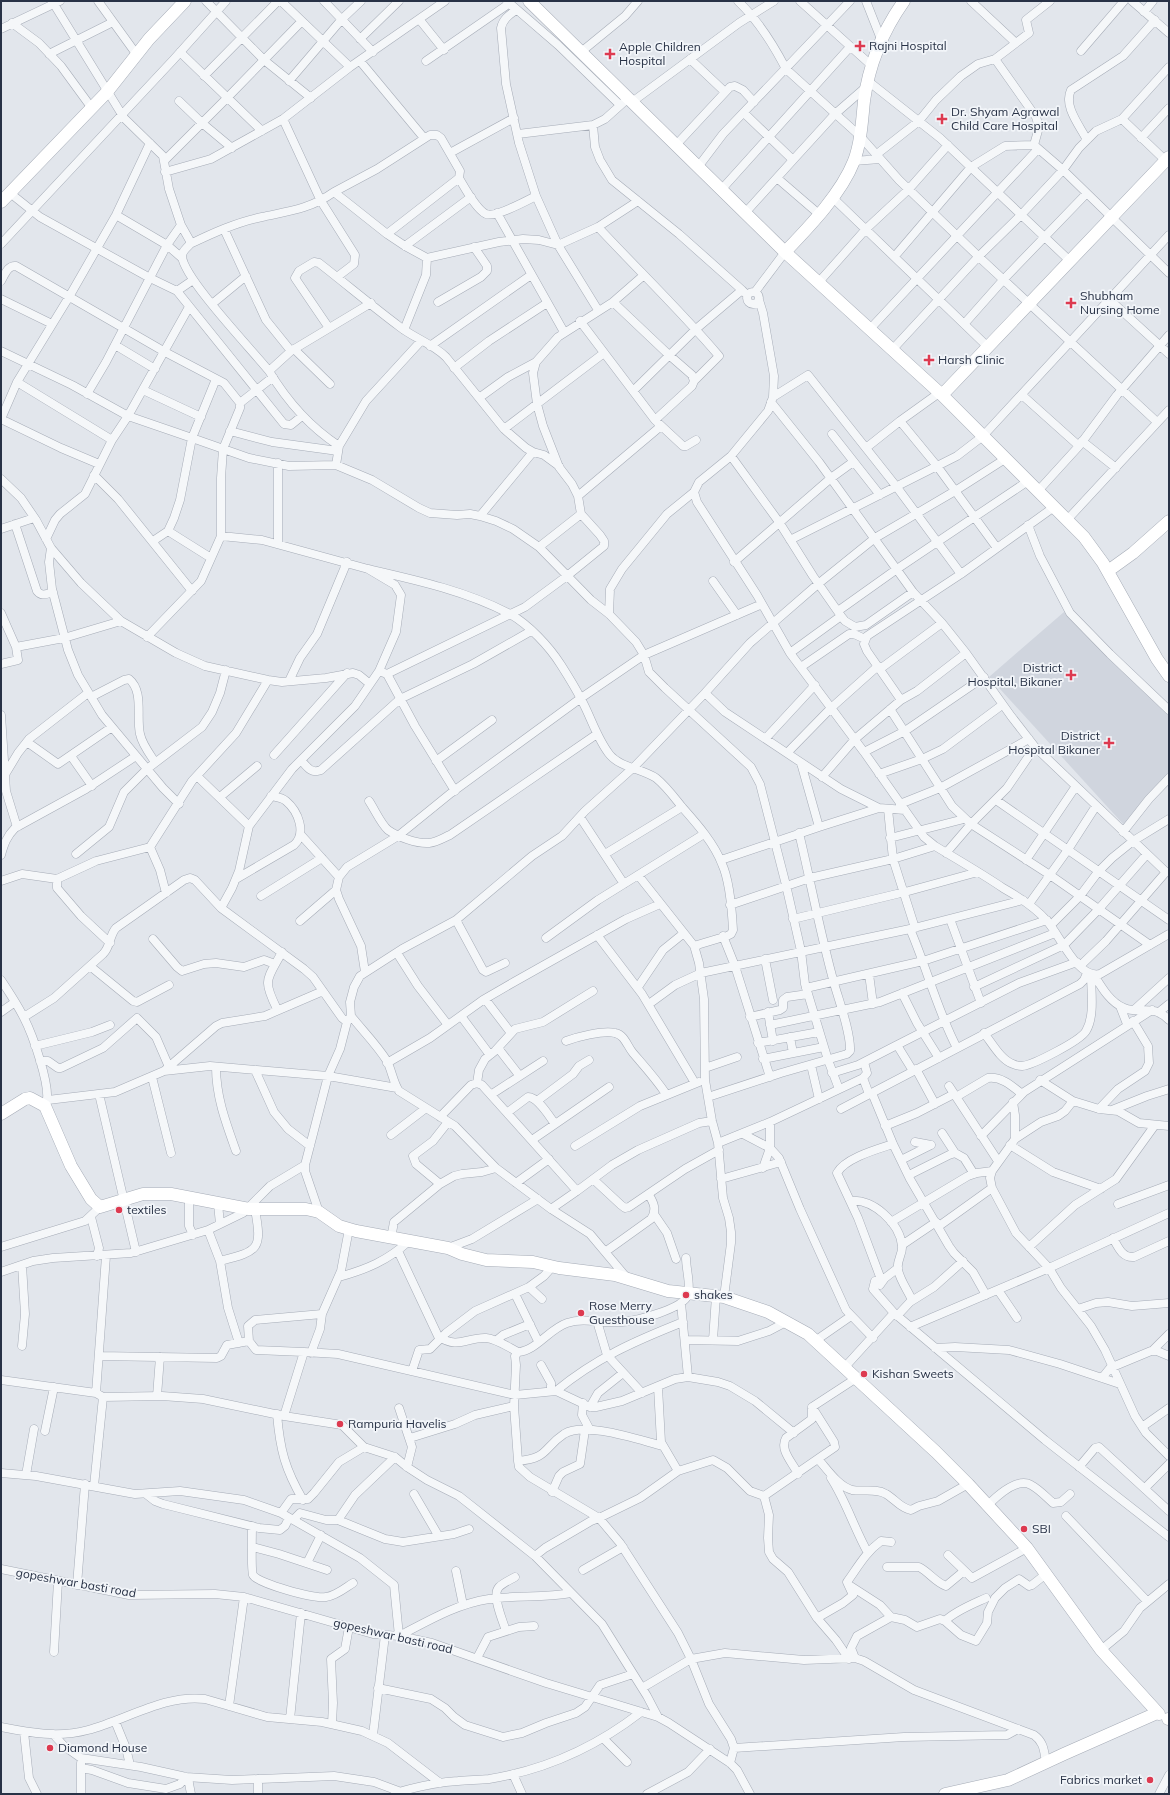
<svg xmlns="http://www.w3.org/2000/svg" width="1170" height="1795" viewBox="0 0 1170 1795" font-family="Mulish,sans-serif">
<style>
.built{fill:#d0d5de}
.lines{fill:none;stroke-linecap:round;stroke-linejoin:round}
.street-casing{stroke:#a6acb7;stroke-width:9}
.secondary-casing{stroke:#a6acb7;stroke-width:13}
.street{stroke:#f5f7f9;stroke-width:8}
.secondary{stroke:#fff;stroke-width:12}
.poi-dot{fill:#dd3a50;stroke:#f2f5f9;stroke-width:1.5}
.labels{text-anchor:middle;stroke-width:3.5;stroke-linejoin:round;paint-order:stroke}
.poi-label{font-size:12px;fill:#283246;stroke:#f2f5f9;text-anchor:start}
.street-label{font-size:12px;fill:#283246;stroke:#f2f5f9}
</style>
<rect width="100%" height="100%" fill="#e2e6ec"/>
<!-- built -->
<path class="built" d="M1064,612L1169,713V772L1124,825L989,677Z"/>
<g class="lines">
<defs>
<path id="street" d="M52,1L124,118L163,156L169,189L181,225L190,241V244C187,248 182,251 182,256C183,278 253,351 269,371C287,401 310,427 339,446L336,465L372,480L419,508L430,513L457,515L470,514L480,516L496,521L513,529L539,547L591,600L609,614L636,642L644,655L649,672L665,688L751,767L760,784L786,885L801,951L805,984L828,1060L839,1089
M98,1L137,55
M206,1L264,60L311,98
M281,1L350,67
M324,1L373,52
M507,1L558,45L620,105
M738,1C758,20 773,44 786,69L860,136L899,180L980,258L1157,422
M800,1L871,65
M866,1L881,39
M971,1L1016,43
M1132,1L1169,33
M516,10C509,15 503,19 501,28L506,84L519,143L536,196L558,245L598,310
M1144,12L1153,1
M419,19L444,50
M12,23L39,43L61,66L91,107
M1,29L60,1
M360,39L399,1
M1081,51L1124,1
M180,52L262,131
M581,52L625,16L638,1
M49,54L113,22
M690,59L725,92
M995,59L1036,117L1039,127L1034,145
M360,61L424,138
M426,61L510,3
M204,76L278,1
M289,81L342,19L361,1
M868,81L940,138L1070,261
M179,101L202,123L232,148
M632,102L739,23L774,1
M744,113L793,160L835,114L866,87
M283,119L321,201L355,255L354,264L337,277
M1122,119L1169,67
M593,125L595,147L600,160L612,180L679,234L742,290
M518,134L593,125L605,119L624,102
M1141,138L1169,108
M1087,140C1080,126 1063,106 1071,90L1123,56L1155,20
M676,145L730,87L735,86L743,90L754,102
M450,153L514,118
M877,154L919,121L936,100L961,76L978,64L995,59L1029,33L1026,20L1050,1
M165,160L228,97L301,22
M854,161L880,159
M698,167L723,134L850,1
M165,172L211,159L283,119L350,67L445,1
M459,178C465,188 476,209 486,214C495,218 526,201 536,196
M777,178L820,215
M721,190L850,47
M334,192L377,169L430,135H437L441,138L460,171L459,178L387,234
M10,193L40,217L150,278L177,291L284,424L291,425L302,416
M832,197L988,347
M497,213L564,332
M745,213L793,160
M116,215L167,245L182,258
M598,227C638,270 681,311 719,356L694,381
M224,229L266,320L291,351L371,303
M1,244L174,59L226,1
M190,244C213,233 237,222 262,217C290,211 310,209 334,192L387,234L405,246L427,258L499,242L523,239L539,240L558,245L598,227L638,201
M405,246L471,197
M895,256L971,167L1005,146L1034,145L1063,170L1169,273
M1,281C5,274 8,265 16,266L165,352L224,383L240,403V408L223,449L221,478V536L201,581L147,637
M818,283L866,229L909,189L948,145
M177,291L193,280
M747 298a6 6 0 1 1 12 0a6 6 0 1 1-12 0Z
M755,292L785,252
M1,299L52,324
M759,300L763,313L774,376L773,397L768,411L731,456L699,482L694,492L697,502L757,595L790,653L864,752L924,837L935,846C958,860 981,873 1003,888C1019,897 1035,907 1047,921C1060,935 1077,979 1100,974L1169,934
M1110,300L1169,354
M438,302L481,277L487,271V266L474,247
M613,302L669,355L692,375L694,381L692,386L655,420
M212,304L246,276
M580,321L655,420L683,446H686L696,440
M965,323L1004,279L1086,194
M329,328L295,278L299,271L314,262L319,263C346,284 372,306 400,327C414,338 433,344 446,357L504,429L526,448L533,452L544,455L559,466
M404,330L426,275L427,258
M869,330L1038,149
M115,345L155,369
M430,346L531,275
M294,349L330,384
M892,350L979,256L1021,215L1063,170L1079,148L1096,131L1122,119L1166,161
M1,351L72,385L128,416L192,438L249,458L289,466L336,465
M454,368L489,341L547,303
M269,371L291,351
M17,382L112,440
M143,390L201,417
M633,391L696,329L742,290L747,295
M939,393L900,421L937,466L997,548
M87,394L106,362L167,245L181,225
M1022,395L1079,446L1038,491
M773,397L808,375L896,486L961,574
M479,398L508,377L536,362
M771,402L819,462L913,592L942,623L966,653L1011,716L1035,747L1166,872L1106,941L1080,966
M240,403L273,377
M1,419L17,382L69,297L116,215L150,143
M1,419L61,448L99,464
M504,429L604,353
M230,431L272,442L338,451
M832,434L880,495
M1082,441L1116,468
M339,446L366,401L421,341
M1079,446L1117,395L1169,335
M866,448L900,421
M731,456L779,522L813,576L841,616L845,621L855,627L866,625L913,592
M278,463V544
M94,475L118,499L192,591
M1,479L21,498L36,520L51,548L81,583L121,621L176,653L205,666L268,680L282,682L326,678L353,673L359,675L370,684
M578,496L661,426
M480,516L533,452
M1067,520L1169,410
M15,524L37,591C42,597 46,594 53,592
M1028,525L1040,556L1070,613L1110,654L1169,710
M1,529L34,518
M168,531L211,558
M46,539L55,520L60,514L85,494L112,440L128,416L189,307
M790,540L957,456L983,436L1169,235
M153,541L168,531L174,518L180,500L192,438L216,379
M539,547L581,514
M51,548L49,562L52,589L68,650L78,675L102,715L163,788L179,804
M734,562L831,478L853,462
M368,569C416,580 466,591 510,614C529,625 549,646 561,665C568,676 575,687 581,699C591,717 597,739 610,755C620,767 642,769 656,778C666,786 674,797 682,807C697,824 714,843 722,864C730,881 732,911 733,930L731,934L727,936L697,945L695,949L699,963L704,999L705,1080L712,1121L718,1143L723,1198L729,1218L731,1232V1243L724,1297
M713,581L737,615
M838,611L897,569L1028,481
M1,613L16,647L64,638L121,621
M609,614L610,589L622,569L667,514L694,492
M790,653L841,616
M1,664L18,660L16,647
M801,667L849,634H854L865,639
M880,669L942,623
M379,671L387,674L525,607L567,576L604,546V541L600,535L581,514L578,496L572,484L559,467L543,426L537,404L533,373L536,362L558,337L613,302L644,275
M387,674L415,726L455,791
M289,681L300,658L317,634L347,562
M705,693L725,712L841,789L879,808L905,810
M91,697L124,680L129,679C144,691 136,717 140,734C142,744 149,753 155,762
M901,700L867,651L864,644L867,636L961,574L1054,507
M890,709L952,806L971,824L1050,875L1150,945
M1,715L6,791L17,827
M766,738L815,685
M27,742L58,764L112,727
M864,752L905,731L984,677
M787,753L831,708L878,666
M274,755L347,673
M71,756L92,786
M301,760C307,767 311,774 321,770L400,699L473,664L531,631
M436,761L492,720
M6,773L18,753L29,739L88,693
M879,774L922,759L943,749L1002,705
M197,776L249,826
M822,777L855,739L901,700L917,691L966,653
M220,797L257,766
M996,800L1169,920
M369,801C375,810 381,824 388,830C398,837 417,844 429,843C437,842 443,838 450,835L597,734
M900,804L940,788L1029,739
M888,809L893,859L915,928
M580,817L624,884
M819,827L879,808
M1123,832L1149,799L1169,778
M301,835L339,877
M890,838L964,819
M150,847L160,870L166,893
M946,853L971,824L1007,788L1035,747
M76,854L109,827L124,792L147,769L202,727L212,712L220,693L226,670
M605,854L682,807
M1,855C4,844 7,836 15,828L86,789L136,756
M721,860L819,827L801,763
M1026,860L1076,786
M638,875L695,947
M57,879V888L81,916L110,943
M236,879L294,845C307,833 298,811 286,801C281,797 276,797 271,796
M1,881L22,874L57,879L96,861L150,847L192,781L236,733L268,680
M261,896L322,858
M1029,904L1067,851L1096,806
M730,905L810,878L893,859L935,846
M221,908L232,888L239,871L249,826L292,769L355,706L379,671L396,632L401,595L395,585L368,569L262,540L221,536
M793,919L905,892L978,872
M950,919L981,1003
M456,920L483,970L486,972L505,963
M300,921L336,890
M1051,925L1080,896L1098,872L1112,858L1133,841L1169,819
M910,929C927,968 937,1010 957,1048
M597,935L642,994L695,1083
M723,936L735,966L770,1077
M546,938L598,900L704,834
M153,939L177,967L182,971L204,964L216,963L244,967L264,960L275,964
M397,953L418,986L448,1025
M765,959L773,1000
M90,966L133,1001L137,1002L169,985
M365,972L361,946L339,899L336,890L339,877L347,867L398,836L451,793L581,698L644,655L762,604
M869,974L873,1004
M1094,975C1102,988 1110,1002 1124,1008C1141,1015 1152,1003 1169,1020
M1,980C9,992 17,1004 23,1016C32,1033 52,1088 46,1104
M638,987L663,950L684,933
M974,987L1064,945L1098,910L1147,854
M806,988L923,961L1047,920
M902,993L917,1023L939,1058
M485,999L511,1033
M649,1004L675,985L701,973L910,929L1023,900
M1120,1006L1127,1024
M277,1009C262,979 267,980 282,952
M1135,1009L1169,978
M1,1012L15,1002
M768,1012L773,1041
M1159,1012L1169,1004
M351,1016C363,1031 377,1045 387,1061C392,1071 393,1082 399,1091L455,1126L496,1168L551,1209L590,1234L627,1278
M461,1016L490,1055
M24,1017L54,998L103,954C111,946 109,936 116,928L184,880L190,878L195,880L221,908L304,969L313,977L342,1018L347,1022
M750,1017L780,1010L783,1008V1000L787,997L808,994
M770,1025L880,1002L1055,933
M984,1033C992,1043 1001,1060 1013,1064C1015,1065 1020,1066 1022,1066C1033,1065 1080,1041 1086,1031C1095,1016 1091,991 1091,974
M790,1037L793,1053
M566,1041C577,1037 603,1030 615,1033C625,1035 627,1046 633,1053C645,1067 656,1079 666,1094
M758,1043L819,1032
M35,1046L92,1032L110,1025
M498,1048L519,1075
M763,1059L824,1047
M40,1061H48L58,1068H61L103,1048L137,1018L156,1037L169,1067
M387,1063L430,1038L483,1000L514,982L626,919L660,904
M811,1065L819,1099
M216,1067C216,1097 226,1123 236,1151
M705,1068L737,1057
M916,1069L935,1104
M255,1070L274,1112L288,1129L310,1146
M164,1071L216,1026L222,1023L265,1016L323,991
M913,1071L897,1045L1019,983L1077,962
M832,1073L858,1065L897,1045
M152,1077L171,1153
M863,1078L869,1094
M1040,1080L1073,1101L1099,1109L1118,1111L1139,1123L1169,1126
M477,1083L479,1070L485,1059L495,1051L515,1029L543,1022L593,991
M949,1086L998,1161
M872,1093L893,1144L910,1179L949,1246L954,1253L973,1272L986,1295
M99,1094L136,1252
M492,1094L543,1061
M708,1097L781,1073L847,1054L850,1051C851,1033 839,1001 834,983C820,933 811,883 799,833
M956,1097L988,1078C1001,1076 1012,1086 1022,1094
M48,1100L115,1092L164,1071L210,1066L328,1076L397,1088
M537,1101L573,1074L579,1066L589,1060
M1073,1101L1065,1111L1058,1116L1041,1122L1015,1139L992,1171L990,1178L992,1188L1016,1233L1049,1268L1061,1288L1091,1326L1105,1350L1135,1416L1146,1433L1169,1456
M1013,1102L1015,1115V1139
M841,1109L1080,984L1084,980L1087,973
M1099,1109L1118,1089L1145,1071L1149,1063L1148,1046L1133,1021
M1112,1110L1147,1096L1169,1089
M508,1112L528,1097C538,1097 549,1116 555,1124
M440,1117L471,1085L477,1083L482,1085L577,1191
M885,1126L917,1113L954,1094
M942,1133L955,1153
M743,1134L770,1148L779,1158L800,1209L846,1310L873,1338
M391,1135L426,1108
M981,1136L1024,1092L1152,1010
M532,1140L609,1087
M915,1142L931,1145
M718,1143L770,1122L863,1078L867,1073L864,1062
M1010,1145L1053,1172L1101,1189
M575,1146L640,1106L699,1082
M901,1160L931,1145
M763,1168L770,1148V1122
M909,1175L949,1155L955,1153L964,1158L974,1174
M593,1179L621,1205L625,1208L629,1207L685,1169L719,1150
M721,1179L781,1162
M516,1183L549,1159
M440,1184L416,1164L413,1156L433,1141L448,1122
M189,1198V1226L193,1235
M851,1201C872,1198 900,1223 902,1246C903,1254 896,1261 898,1270C900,1280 908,1291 912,1300
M218,1204L220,1224
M1118,1204L1169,1185
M551,1209L577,1191L612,1165L638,1150L699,1123L712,1121
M319,1212L305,1171V1165L328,1076L340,1049L347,1022L351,1016L350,1002L354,987L360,976L402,949L456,920L532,856L562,836L585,811L634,767L705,693L750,643L818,584L875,538L955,491L1005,459
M654,1214L667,1233L676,1259
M91,1217L99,1248L97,1256
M891,1222L968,1176L977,1173L992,1171
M939,1226L992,1188
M208,1230L220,1261L228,1308L239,1343
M391,1238L394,1222L440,1184L454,1176L462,1174L482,1172L496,1168
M1113,1238C1118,1247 1122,1258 1134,1257L1169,1241
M902,1245L936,1222
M1,1247L85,1221L100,1207
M1029,1247L1075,1205L1116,1179L1155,1125
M448,1248L472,1239L538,1199
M398,1251L438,1336C458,1350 467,1337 486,1338C497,1339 508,1347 518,1352
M605,1252L651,1219C657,1210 654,1203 649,1195
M686,1258C686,1269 691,1285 688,1295C683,1309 636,1321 622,1322C604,1324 585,1317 567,1323C549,1329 536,1351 518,1352L515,1356L516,1365L514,1406L518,1461L519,1467L530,1477L599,1518L620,1543L678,1633L691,1659L709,1704L731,1739L734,1748L730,1763
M220,1261C260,1251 262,1249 255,1209
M1,1272L33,1261L53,1258L131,1253L208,1230L243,1213L270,1186L305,1165
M339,1277C367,1269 387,1261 409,1241
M875,1281L873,1289L894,1313
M882,1282L858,1218L837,1173C845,1158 878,1149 893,1144
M880,1285L885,1278L898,1268
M529,1287L544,1276L552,1267
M998,1290L1017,1318
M515,1294L538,1341
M681,1303L688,1377
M1078,1309L1096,1303L1108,1302L1132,1306L1169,1303
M897,1316L910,1302L934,1287L963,1261
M597,1321L607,1355L642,1393
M910,1327L1049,1268L1169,1213
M497,1340L503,1335L530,1324
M685,1340L738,1341L769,1331L786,1322
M713,1340L716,1296
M815,1341L851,1316
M22,1346L25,1314L22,1265
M935,1348L955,1347L1009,1350L1060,1364L1120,1384
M1153,1350L1169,1334
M304,1352L256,1350L249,1341L248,1326L255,1320L322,1314
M311,1353L320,1329L322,1314L341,1271L349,1229
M99,1356L217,1358L221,1356L227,1345L249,1341
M541,1365L551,1383V1391
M844,1368L894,1313L1045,1440L1169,1537
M412,1371L419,1350L430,1349L446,1333L475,1311L529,1287L542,1299
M1102,1378L1110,1368L1151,1351H1157L1169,1356
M1,1380L96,1393L103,1397L162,1396L203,1399L284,1416L342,1425L364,1447L395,1457L407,1467L427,1480L459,1496L535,1556L602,1624L647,1696L658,1717
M658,1387L661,1442L678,1471
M556,1391C596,1358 635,1341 683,1322
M96,1393L106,1256
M157,1396L160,1357
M583,1403L582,1415L590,1430
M590,1407L598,1393L623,1373
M399,1408L412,1447L407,1467
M277,1414C280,1450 285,1469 303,1500
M284,1416L304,1352L338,1354L515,1395L556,1391L590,1407H596L622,1401L675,1379L688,1377L718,1382L730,1386L755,1401L794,1433
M1142,1427L1169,1408
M45,1431L54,1387
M410,1438L455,1424L475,1415L514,1406
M818,1459C827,1469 838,1486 852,1490C862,1492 876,1488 886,1494C895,1499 900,1508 911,1510L919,1506L938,1501L968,1484
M518,1461C549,1458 543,1448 564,1434C585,1421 639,1440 663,1446
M1079,1467L1095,1448L1099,1447L1169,1511
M1,1473L36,1476L135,1494L180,1491L244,1500L281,1513L291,1499H308L314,1493L339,1462L364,1447
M798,1474C793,1463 779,1450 786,1438L812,1419V1407L855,1379
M26,1475L34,1429
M831,1478C846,1501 854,1528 868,1553
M94,1486L103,1397
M1145,1488L1169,1464
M552,1492L559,1476L563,1472L580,1464L585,1430
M146,1494L155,1501L163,1504L259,1528L280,1530L285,1526L289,1518
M414,1494L438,1535
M764,1496L769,1515L768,1538L769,1552L773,1559L788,1572L817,1618L836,1640L849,1659
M988,1505C997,1496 1017,1477 1031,1485C1039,1489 1046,1497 1053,1503L1061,1502L1070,1494
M281,1513L360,1558L394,1585L399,1636C428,1621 456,1604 489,1599C517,1595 544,1598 571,1593
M1066,1516L1147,1601
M294,1519L300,1513L326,1520H338L385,1539L403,1542L454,1534L469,1529
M338,1520L355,1495L395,1457
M252,1526C252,1533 251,1571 253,1575C258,1584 315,1599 326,1597C336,1596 345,1588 353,1583
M253,1547L279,1554L327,1570
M948,1555L972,1578L1027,1548
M535,1556L545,1548L591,1521L599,1518L640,1498L678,1471L713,1460L727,1468L750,1491L764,1496L835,1447L834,1442L812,1407
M307,1563L321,1535
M887,1567H919C929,1572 935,1582 946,1586L964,1571
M1,1569L129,1595L215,1594L244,1597L373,1634L399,1636L432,1643L546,1683L658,1717L669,1723L730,1763L737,1770L750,1794
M583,1570L623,1547
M456,1571L463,1605
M77,1585L85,1484
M849,1585L880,1605L891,1617
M817,1618L843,1603L853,1595L847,1582C858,1567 865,1553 881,1541L891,1542
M945,1621C955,1611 973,1604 986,1598
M506,1631C503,1621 491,1595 499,1587C503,1583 510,1580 515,1577
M1101,1650L1124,1631L1140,1608L1169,1584
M54,1652L58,1581
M477,1658L488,1637L519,1627L534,1626
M855,1658L851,1648L857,1636L891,1617L905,1620L917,1627L940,1619L945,1621L961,1635L976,1641L987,1623L988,1612L995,1598L1005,1588L1019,1579L1029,1586L1032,1585L1046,1574
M378,1688L431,1699L445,1708L454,1717L465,1725L503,1737L522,1733L546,1723L576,1713L585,1707L600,1685L633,1674
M642,1688L691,1659L725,1653L804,1660L855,1658L864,1661L914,1690L1034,1735C1044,1742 1044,1751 1046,1762
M229,1706L244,1597
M290,1719L301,1613
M115,1721L126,1748L130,1765
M332,1724L333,1703L331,1659L345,1649L349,1627
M1,1727C31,1733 59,1738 88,1730C126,1720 165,1694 205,1699L267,1717L322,1722L362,1731L388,1743L440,1783
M24,1732L29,1778L37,1794
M53,1734L64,1746L81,1758L141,1767L186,1777L232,1780L334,1776L374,1782L401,1792
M373,1735L385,1635
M603,1738L627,1762
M734,1748L904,1737L1007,1735L1018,1729
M81,1768L92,1770L128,1783L166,1789L180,1784L186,1777
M513,1774L522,1794
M188,1778L191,1794
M395,1793C416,1787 437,1782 458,1781C469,1780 479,1780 489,1779C545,1770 596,1747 641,1712
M81,1794V1763
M258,1794V1779
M647,1794L688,1772L710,1749
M1159,1794L1169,1775"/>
<path id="secondary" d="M529,1L785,252L942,395L1084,537L1103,563L1157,659L1169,676
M1,202L107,92L149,39L185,1
M785,252C809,227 841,194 854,161C861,142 862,121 864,101C869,64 882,32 904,1
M942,395L1169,157
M1108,571L1133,553L1169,521
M1,1114L25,1099L30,1098L45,1106L71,1166L91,1199L100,1207L143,1194H171L249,1209H306L319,1212L339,1226L356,1231L448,1248L462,1254L486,1260L533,1262L559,1268L615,1275L668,1291L724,1297L768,1312L808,1334L936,1452L968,1484L1027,1548L1101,1650L1159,1714
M1168,1719H1169
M945,1794L1008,1780L1064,1754L1157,1713"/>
</defs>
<!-- street casing -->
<use href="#street" class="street-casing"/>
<!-- secondary casing -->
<use href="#secondary" class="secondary-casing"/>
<!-- street -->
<use href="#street" class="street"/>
<!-- secondary -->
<use href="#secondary" class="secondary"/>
</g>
<!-- markers -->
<g class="poi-dot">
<path d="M858 40h4v4h4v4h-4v4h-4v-4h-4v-4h4z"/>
<path d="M608 48h4v4h4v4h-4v4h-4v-4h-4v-4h4z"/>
<path d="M940 113h4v4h4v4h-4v4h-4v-4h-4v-4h4z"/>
<path d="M1069 297h4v4h4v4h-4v4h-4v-4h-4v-4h4z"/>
<path d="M927 354h4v4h4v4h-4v4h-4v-4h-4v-4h4z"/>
<path d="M1069 669h4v4h4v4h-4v4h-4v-4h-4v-4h4z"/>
<path d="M1107 737h4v4h4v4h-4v4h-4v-4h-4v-4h4z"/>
<circle cx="119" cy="1210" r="4"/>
<circle cx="686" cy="1295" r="4"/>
<circle cx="581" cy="1313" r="4"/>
<circle cx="864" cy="1374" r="4"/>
<circle cx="340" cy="1424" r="4"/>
<circle cx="1024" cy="1529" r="4"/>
<circle cx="50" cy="1748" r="4"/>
<circle cx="1150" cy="1780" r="4"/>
</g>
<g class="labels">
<!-- poi labels -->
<g class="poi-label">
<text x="869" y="50">Rajni Hospital</text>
<text x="619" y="51">Apple Children<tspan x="619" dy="14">Hospital</tspan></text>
<text x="951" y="116">Dr. Shyam Agrawal<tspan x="951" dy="14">Child Care Hospital</tspan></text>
<text x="1080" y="300">Shubham<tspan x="1080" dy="14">Nursing Home</tspan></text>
<text x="938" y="364">Harsh Clinic</text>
<text x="1062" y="672" text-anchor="end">District<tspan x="1062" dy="14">Hospital, Bikaner</tspan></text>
<text x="1100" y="740" text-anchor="end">District<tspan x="1100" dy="14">Hospital Bikaner</tspan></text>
<text x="127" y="1214">textiles</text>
<text x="694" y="1299">shakes</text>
<text x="589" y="1310">Rose Merry<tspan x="589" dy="14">Guesthouse</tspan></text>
<text x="872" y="1378">Kishan Sweets</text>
<text x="348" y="1428">Rampuria Havelis</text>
<text x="1032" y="1533">SBI</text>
<text x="58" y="1752">Diamond House</text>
<text x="1142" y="1784" text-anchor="end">Fabrics market</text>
</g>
<!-- street labels -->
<g class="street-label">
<text transform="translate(76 1583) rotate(10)" y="4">gopeshwar basti road</text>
<text transform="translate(393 1636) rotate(13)" y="4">gopeshwar basti road</text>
</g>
</g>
<!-- border -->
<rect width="1170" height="1795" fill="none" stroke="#283246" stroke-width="4"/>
</svg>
